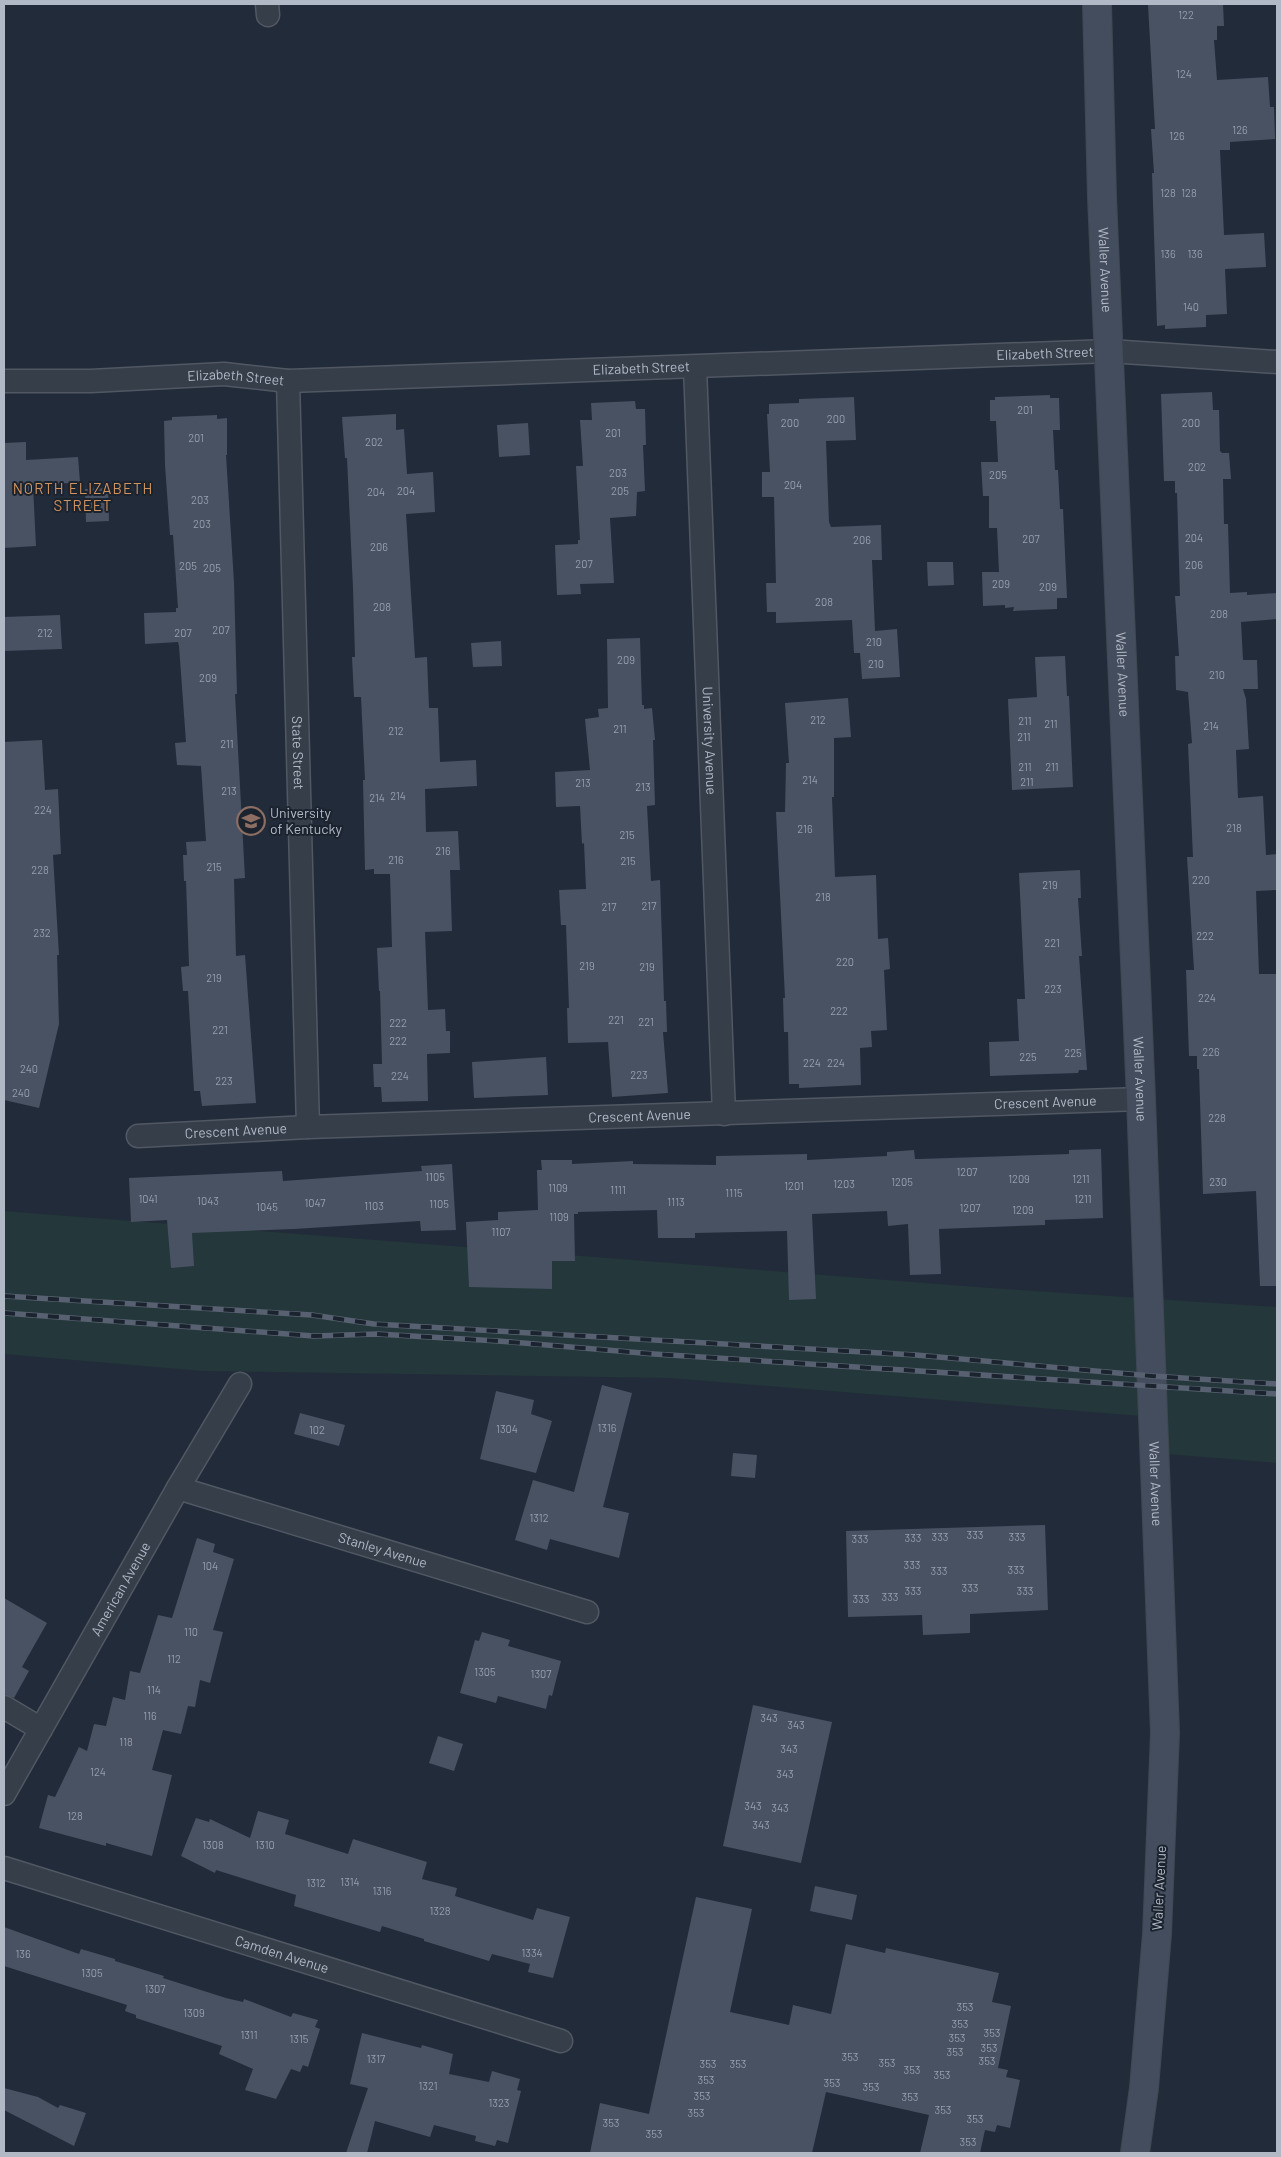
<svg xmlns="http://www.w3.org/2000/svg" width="1281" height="2157" viewBox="0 0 1281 2157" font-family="Barlow,sans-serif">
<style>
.green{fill:#24373a}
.building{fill:#485263}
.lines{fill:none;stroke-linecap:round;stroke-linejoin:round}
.minor-casing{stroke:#515864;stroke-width:25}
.secondary-casing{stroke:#3f4753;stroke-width:30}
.minor{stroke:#363e4a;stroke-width:22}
.secondary{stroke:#444d5d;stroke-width:28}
.rail-casing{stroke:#586171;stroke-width:5.5}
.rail{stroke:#1b232e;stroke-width:4;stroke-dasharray:11;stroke-linecap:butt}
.labels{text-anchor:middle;stroke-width:4;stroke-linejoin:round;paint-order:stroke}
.number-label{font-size:11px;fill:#979ead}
.street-label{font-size:14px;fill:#b1b8c6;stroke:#1b232e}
.poi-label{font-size:14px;fill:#b1b8c6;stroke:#1b232e;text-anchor:start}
.neighbourhood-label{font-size:15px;letter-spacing:1px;fill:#d19360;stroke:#1b232e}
</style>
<rect width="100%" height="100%" fill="#222b39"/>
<!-- green -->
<path class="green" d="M4,1211L990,1288L1277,1307V1463L1154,1453L1153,1417L669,1378L202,1371L4,1354Z"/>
<!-- building -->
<path class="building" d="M1223,4L1224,26H1217V40H1214L1217,80L1268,77L1270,107H1274L1275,139L1230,142V150H1220L1224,235L1264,233L1266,267L1225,269L1227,314L1206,315V327L1165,329V325L1157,326L1152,173H1154L1151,129H1155L1148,5Z
M1212,392L1213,410H1219L1220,451L1222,453H1229L1231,479H1223L1224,524H1228L1230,593L1247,592V595L1277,593V619L1241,622L1243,660H1257L1258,689H1243L1246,699L1249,749L1236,750L1238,798L1263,796L1266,855L1277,854V890L1256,891L1259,974H1277V1286H1260L1256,1191L1203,1194L1199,1069H1197V1056H1189L1186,970H1194L1187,857H1193L1188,744L1192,743L1188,692L1176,690L1175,656H1179L1175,596H1180L1177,493H1175V481H1164L1161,394Z
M1050,395V398H1059L1060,430H1053L1055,470H1058L1060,509H1063L1067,598H1057V609L1013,611L1014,607L1005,608V605L983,606L982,572H999L997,528H989V496H983L981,462H998L996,421H990V400H995V397Z
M854,397L856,440L826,441L829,522L831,527L881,525L882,560H872L875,631L897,629L900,677L862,679L860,653H854L852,620L776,623V612H767L766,583H776L774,497H762V472H770L767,414H769V404L799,403V399Z
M635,401L636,409H645L646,445H643L645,491L637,492L636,516L610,518L614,583L580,584L581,594L557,595L555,545L578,544V540H580L576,466H583L580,420H592L591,403Z
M396,414V430L404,429L407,474L433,472L435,512L406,514L415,658L427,657L429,708H438L440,762L476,760L477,786L425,789L426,832L458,831L460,870H450L452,931L425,932L428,1010L445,1009L446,1031H450V1053L427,1054L428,1101L382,1102L381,1087H374L373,1064H382L380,991H379L377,948L392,947L390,874H374V869L365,870L363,780H365L361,697H354L352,657H355L353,588L347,458H345L342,417Z
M217,415V419L227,418V455H226L234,582L237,694H235L245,878L234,879L236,956L245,955L256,1103L202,1106L200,1091H194L188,991H183L181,967L189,966L186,881H184L183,855H187L186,842L206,841L201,766L177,765L175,743L186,742L179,646L178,642L145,644L144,613L176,612V608H178L173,535H170L165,465L164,421L172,420V417Z
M528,423L530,455L499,457L497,425Z
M26,442V460L78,457L80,482L33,486L36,546L4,548V443Z
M108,488L109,521L86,522L85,489Z
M927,562H953L954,585L928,586Z
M60,615L62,649L4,651V617Z
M640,638L642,705H644V709L652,708L655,740H653L655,805L647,806L651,881L660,880L664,1001H666L667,1032H663L668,1093L612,1097L608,1042L568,1043L567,1008H569L566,925H561L559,890L586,889L584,843L582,844L580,806L556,807L555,772L590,770L585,719L599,717L598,709L608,708L607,639Z
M501,641L502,666L473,667L471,643Z
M1065,656L1067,696H1069L1073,787L1012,790L1008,699L1037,697L1035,657Z
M848,698L851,737L834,738V797H832L835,877L876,875L878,939L888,938L890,969L884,970L887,1030L871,1031L872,1047L860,1048L861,1085L799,1088V1084H789L788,1032H784L783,998H785L776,812H785L786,763H789L785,703Z
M42,740L45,790L58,789L61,854L53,855L59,955H57L59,1024L39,1108L4,1100V742Z
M1080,870L1081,898H1078L1082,956H1079L1087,1070H1079L1078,1073L990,1076L989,1042L1019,1041L1017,999H1025L1019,873Z
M546,1057L548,1095L474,1098L472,1062Z
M1101,1149L1103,1218L1045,1220V1225L939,1229L941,1274L910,1275L908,1224L888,1226L887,1211L812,1214L816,1299L789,1300L787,1231L695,1233V1238H658L657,1210L578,1212V1214H574L575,1261H552V1289L469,1287L466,1222L498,1220V1212L538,1210L537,1170H542L541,1160H572V1164L633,1161V1164L716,1165V1156L807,1154V1160L887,1156V1152L914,1150L915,1159H919L1069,1154V1150Z
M452,1164L456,1230L421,1231L420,1221L294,1229L192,1233L194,1266L171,1268L167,1220L131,1222L129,1178L282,1171L283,1181L422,1171L421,1166Z
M602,1385L632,1393L603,1507L629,1513L619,1558L550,1539L547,1550L515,1540L533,1480L574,1492Z
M496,1391L534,1400L531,1414L552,1421L536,1473L480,1459Z
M300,1413L345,1425L339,1446L294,1434Z
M733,1453L757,1455L755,1478L731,1476Z
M1045,1525L1048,1610L970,1614V1633L923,1635L922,1615L848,1617L846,1531Z
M197,1538L215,1544L213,1552L234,1559L213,1630L223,1632L210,1683L200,1680L195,1707L188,1706L181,1734L163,1730L152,1770L172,1775L152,1856L106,1843V1846L39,1828L48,1795L55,1797L79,1747L87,1751L94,1724L106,1726L113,1697L125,1700L130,1671L140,1673L158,1615L172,1618Z
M4,1598L47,1623L22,1667L29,1671L14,1698L4,1694Z
M482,1632L510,1640L508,1646L561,1661L552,1696L549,1695L546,1709L498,1696L496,1703L460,1693L475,1640L479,1641Z
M753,1705L832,1722L801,1863L723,1846Z
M438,1736L463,1744L454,1771L429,1763Z
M258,1811L289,1820L285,1834L348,1854L353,1839L427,1862L422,1879L457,1888L455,1896L533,1920L537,1908L570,1917L553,1978L528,1972L530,1964L492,1954L489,1961L424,1941V1939L382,1926L380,1932L294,1906L296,1895L216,1870L215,1873L181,1856L196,1818L209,1822L210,1819L250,1838Z
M815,1886L857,1895L852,1920L810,1911Z
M696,1897L752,1909L730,2012L789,2025L793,2005L831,2014L846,1944L885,1953L886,1948L999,1973L992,2002L1011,2006L998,2068L1008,2070L1006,2077L1020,2080L1010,2128L997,2125L995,2132L985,2130L980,2153H920L929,2115L826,2092L812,2153H590L600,2103L649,2114Z
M4,1927L79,1954L81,1949L115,1959V1961L164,1976L163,1978L226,1998L243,2002L244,1999L291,2017L293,2013L318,2020L315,2027L320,2029L308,2067L303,2065L300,2072L291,2069L276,2099L245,2090L253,2069L219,2054L222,2046L136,2018V2015L125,2011L127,2005L4,1966Z
M362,2033L421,2048L422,2045L453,2054L449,2074L489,2082L492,2071L520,2079L517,2090L521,2091L508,2143L497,2140L495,2146L475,2141L476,2136L434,2125L430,2137L375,2121L367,2153H346L368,2088L350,2084Z
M4,2088L38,2097L58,2108L60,2105L86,2113L74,2146L4,2110Z"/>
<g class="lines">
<defs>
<g id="minor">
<path d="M267,4L268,15"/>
<path id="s1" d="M695,367L724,1114"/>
<path id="s2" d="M4,381H91L224,374L288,381L1109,351L1277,362"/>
<path id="s3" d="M288,381L308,1127"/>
<path id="s4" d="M138,1136L308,1127L1141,1099"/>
<path id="s5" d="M178,1488L587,1612"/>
<path d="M4,1707L41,1729"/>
<path id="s6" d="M4,1794L178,1488L240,1384"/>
<path id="s7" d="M4,1868L561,2041"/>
</g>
<g id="secondary">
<path id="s8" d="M1097,4L1102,197L1141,1099L1165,1733L1157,1934L1144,2088L1135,2153"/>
</g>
</defs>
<!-- minor casing -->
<use href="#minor" class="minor-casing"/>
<!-- secondary casing -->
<use href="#secondary" class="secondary-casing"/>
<!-- minor -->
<use href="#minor" class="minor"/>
<!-- secondary -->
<use href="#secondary" class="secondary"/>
<defs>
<path id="rail" d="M4,1296L312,1315L374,1324L916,1355L1152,1376L1277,1384
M4,1313L314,1336L377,1334L498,1341L654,1354L1277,1394"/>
</defs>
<!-- rail casing -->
<use href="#rail" class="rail-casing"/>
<!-- rail -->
<use href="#rail" class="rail"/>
</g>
<!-- icons -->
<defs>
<symbol id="university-ring" viewBox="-11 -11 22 22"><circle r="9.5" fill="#1b232e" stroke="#8d6e63" stroke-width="1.5"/><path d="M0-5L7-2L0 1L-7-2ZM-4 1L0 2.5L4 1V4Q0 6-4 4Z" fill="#8d6e63"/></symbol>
</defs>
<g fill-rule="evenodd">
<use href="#university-ring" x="235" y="805" width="32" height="32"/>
</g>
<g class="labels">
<!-- number labels -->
<g class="number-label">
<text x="1186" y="19">122</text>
<text x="1184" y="78">124</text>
<text x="1240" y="134">126</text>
<text x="1177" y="140">126</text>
<text x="1168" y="197">128</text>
<text x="1189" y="197">128</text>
<text x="1168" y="258">136</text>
<text x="1195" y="258">136</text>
<text x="1191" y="311">140</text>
<text x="1025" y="414">201</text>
<text x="836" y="423">200</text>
<text x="790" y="427">200</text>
<text x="1191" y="427">200</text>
<text x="613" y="437">201</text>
<text x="196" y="442">201</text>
<text x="374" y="446">202</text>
<text x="1197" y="471">202</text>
<text x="618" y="477">203</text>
<text x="998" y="479">205</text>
<text x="793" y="489">204</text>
<text x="406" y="495">204</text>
<text x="620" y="495">205</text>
<text x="376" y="496">204</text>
<text x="200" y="504">203</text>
<text x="202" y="528">203</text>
<text x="1194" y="542">204</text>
<text x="1031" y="543">207</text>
<text x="862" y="544">206</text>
<text x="379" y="551">206</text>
<text x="584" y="568">207</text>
<text x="1194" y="569">206</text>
<text x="188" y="570">205</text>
<text x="212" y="572">205</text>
<text x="1001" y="588">209</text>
<text x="1048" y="591">209</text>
<text x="824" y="606">208</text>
<text x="382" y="611">208</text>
<text x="1219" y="618">208</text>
<text x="221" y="634">207</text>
<text x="45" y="637">212</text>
<text x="183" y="637">207</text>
<text x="874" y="646">210</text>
<text x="626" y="664">209</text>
<text x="876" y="668">210</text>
<text x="1217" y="679">210</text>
<text x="208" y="682">209</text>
<text x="818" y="724">212</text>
<text x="1025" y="725">211</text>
<text x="1051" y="728">211</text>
<text x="1211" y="730">214</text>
<text x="620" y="733">211</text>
<text x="396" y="735">212</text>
<text x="1024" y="741">211</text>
<text x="227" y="748">211</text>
<text x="1025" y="771">211</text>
<text x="1052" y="771">211</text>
<text x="810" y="784">214</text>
<text x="1027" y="786">211</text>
<text x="583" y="787">213</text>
<text x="643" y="791">213</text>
<text x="229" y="795">213</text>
<text x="398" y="800">214</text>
<text x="377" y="802">214</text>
<text x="43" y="814">224</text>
<text x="1234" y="832">218</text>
<text x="805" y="833">216</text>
<text x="627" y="839">215</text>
<text x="443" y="855">216</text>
<text x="396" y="864">216</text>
<text x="628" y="865">215</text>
<text x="214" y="871">215</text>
<text x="40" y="874">228</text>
<text x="1201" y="884">220</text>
<text x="1050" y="889">219</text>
<text x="823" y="901">218</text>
<text x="649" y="910">217</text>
<text x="609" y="911">217</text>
<text x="42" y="937">232</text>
<text x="1205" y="940">222</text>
<text x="1052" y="947">221</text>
<text x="845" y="966">220</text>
<text x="587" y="970">219</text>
<text x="647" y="971">219</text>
<text x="214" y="982">219</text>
<text x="1053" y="993">223</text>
<text x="1207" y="1002">224</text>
<text x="839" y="1015">222</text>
<text x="616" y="1024">221</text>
<text x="646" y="1026">221</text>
<text x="398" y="1027">222</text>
<text x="220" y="1034">221</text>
<text x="398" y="1045">222</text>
<text x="1211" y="1056">226</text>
<text x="1073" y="1057">225</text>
<text x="1028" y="1061">225</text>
<text x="812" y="1067">224</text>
<text x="836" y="1067">224</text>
<text x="29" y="1073">240</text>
<text x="639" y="1079">223</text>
<text x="400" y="1080">224</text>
<text x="224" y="1085">223</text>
<text x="21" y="1097">240</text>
<text x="1217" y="1122">228</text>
<text x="967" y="1176">1207</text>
<text x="435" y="1181">1105</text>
<text x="1019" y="1183">1209</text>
<text x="1081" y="1183">1211</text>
<text x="902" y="1186">1205</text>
<text x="1218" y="1186">230</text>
<text x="844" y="1188">1203</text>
<text x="794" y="1190">1201</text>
<text x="558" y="1192">1109</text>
<text x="618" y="1194">1111</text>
<text x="734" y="1197">1115</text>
<text x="148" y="1203">1041</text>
<text x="1083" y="1203">1211</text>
<text x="208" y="1205">1043</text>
<text x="676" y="1206">1113</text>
<text x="315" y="1207">1047</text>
<text x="439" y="1208">1105</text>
<text x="374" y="1210">1103</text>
<text x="267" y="1211">1045</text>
<text x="970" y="1212">1207</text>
<text x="1023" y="1214">1209</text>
<text x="559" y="1221">1109</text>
<text x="501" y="1236">1107</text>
<text x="607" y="1432">1316</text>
<text x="507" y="1433">1304</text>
<text x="317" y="1434">102</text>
<text x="539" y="1522">1312</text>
<text x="975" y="1539">333</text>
<text x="940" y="1541">333</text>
<text x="1017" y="1541">333</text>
<text x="913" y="1542">333</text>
<text x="860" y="1543">333</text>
<text x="912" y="1569">333</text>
<text x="210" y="1570">104</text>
<text x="1016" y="1574">333</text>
<text x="939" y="1575">333</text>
<text x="970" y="1592">333</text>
<text x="913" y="1595">333</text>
<text x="1025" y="1595">333</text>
<text x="890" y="1601">333</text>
<text x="861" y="1603">333</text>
<text x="191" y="1636">110</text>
<text x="174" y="1663">112</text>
<text x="485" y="1676">1305</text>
<text x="541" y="1678">1307</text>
<text x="154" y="1694">114</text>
<text x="150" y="1720">116</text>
<text x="769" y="1722">343</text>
<text x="796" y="1729">343</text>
<text x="126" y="1746">118</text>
<text x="789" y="1753">343</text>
<text x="98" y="1776">124</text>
<text x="785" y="1778">343</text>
<text x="753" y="1810">343</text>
<text x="780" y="1812">343</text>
<text x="75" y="1820">128</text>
<text x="761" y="1829">343</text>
<text x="213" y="1849">1308</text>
<text x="265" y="1849">1310</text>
<text x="350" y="1886">1314</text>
<text x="316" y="1887">1312</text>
<text x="382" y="1895">1316</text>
<text x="440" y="1915">1328</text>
<text x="532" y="1957">1334</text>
<text x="23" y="1958">136</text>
<text x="92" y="1977">1305</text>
<text x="155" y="1993">1307</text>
<text x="965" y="2011">353</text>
<text x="194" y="2017">1309</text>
<text x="960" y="2028">353</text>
<text x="992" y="2037">353</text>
<text x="249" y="2039">1311</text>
<text x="957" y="2042">353</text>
<text x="299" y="2043">1315</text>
<text x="989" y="2052">353</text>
<text x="955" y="2056">353</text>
<text x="850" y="2061">353</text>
<text x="376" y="2063">1317</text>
<text x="987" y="2065">353</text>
<text x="887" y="2067">353</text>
<text x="708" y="2068">353</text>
<text x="738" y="2068">353</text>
<text x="912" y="2074">353</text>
<text x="942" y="2079">353</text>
<text x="706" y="2084">353</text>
<text x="832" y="2087">353</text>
<text x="428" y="2090">1321</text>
<text x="871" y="2091">353</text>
<text x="702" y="2100">353</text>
<text x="910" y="2101">353</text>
<text x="499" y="2107">1323</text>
<text x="943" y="2114">353</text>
<text x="696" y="2117">353</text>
<text x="975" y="2123">353</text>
<text x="611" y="2127">353</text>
<text x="654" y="2138">353</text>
<text x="968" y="2146">353</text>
</g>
<!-- street labels -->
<g class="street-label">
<text dy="5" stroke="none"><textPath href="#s8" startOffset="266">Waller Avenue</textPath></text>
<text dy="5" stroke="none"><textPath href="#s2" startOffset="1042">Elizabeth Street</textPath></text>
<text dy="5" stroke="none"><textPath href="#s2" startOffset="638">Elizabeth Street</textPath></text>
<text dy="5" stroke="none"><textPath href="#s2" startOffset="232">Elizabeth Street</textPath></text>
<text dy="5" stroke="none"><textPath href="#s8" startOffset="671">Waller Avenue</textPath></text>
<text dy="5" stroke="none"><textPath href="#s1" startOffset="374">University Avenue</textPath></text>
<text dy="5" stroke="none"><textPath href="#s3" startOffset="372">State Street</textPath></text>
<text dy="5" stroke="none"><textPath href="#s8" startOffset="1076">Waller Avenue</textPath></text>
<text dy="5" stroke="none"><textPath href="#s4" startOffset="908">Crescent Avenue</textPath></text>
<text dy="5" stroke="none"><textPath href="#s4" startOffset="502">Crescent Avenue</textPath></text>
<text dy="5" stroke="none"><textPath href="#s4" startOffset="98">Crescent Avenue</textPath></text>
<text dy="5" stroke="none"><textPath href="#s8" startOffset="1481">Waller Avenue</textPath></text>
<text dy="5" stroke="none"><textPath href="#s5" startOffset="214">Stanley Avenue</textPath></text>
<text dy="5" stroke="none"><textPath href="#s6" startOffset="236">American Avenue</textPath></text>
<text transform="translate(1159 1888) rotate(-87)" y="5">Waller Avenue</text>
<text dy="5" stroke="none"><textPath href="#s7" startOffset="291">Camden Avenue</textPath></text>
</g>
<!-- poi labels -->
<g class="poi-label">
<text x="270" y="818">University<tspan x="270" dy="16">of Kentucky</tspan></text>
</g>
<!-- neighbourhood labels -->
<g class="neighbourhood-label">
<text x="83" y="494">NORTH ELIZABETH<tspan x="83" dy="17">STREET</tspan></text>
</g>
</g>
<!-- border -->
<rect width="1281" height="2157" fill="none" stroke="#b1b8c6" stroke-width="10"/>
</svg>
